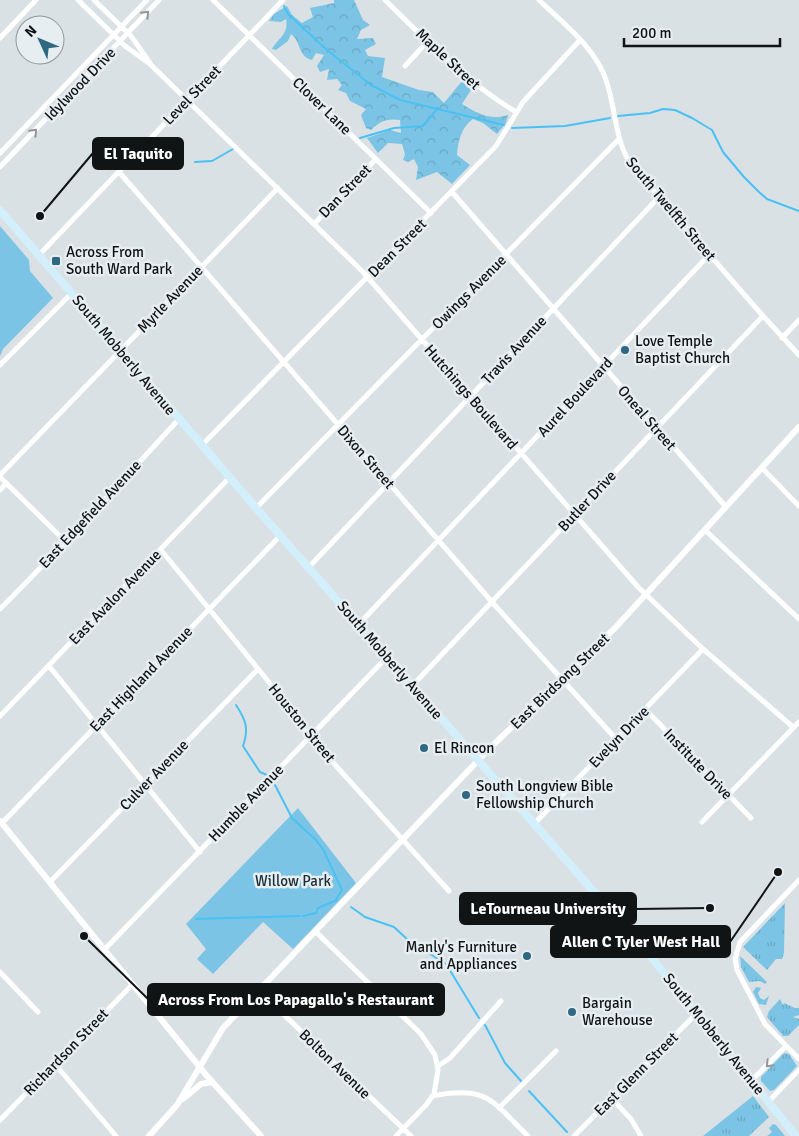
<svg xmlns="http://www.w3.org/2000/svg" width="799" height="1136" viewBox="0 0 799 1136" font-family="Signika,sans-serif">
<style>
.grass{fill:url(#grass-tufts)}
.forest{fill:url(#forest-crowns)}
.green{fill:#7cc4e5}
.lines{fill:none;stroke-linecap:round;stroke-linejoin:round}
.stream{stroke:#4ac1f3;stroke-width:2}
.minor{stroke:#fff;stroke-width:5}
.tertiary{stroke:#fff;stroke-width:6}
.secondary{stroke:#d3effb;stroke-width:8}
.oneway{stroke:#949596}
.poi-dot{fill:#2e6881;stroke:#e6eef2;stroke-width:2}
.labels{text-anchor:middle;stroke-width:5;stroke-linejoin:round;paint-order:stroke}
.street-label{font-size:15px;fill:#111415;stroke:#e6eef2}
.poi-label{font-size:15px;fill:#111415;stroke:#e6eef2;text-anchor:start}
.park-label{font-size:15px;fill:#192d36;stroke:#e6eef2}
.leader{fill:none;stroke:#111415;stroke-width:2}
.callout-dot{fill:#111415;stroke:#e6eef2;stroke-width:2}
.callout{fill:#111415;stroke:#111415;stroke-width:2}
.callout-label{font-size:16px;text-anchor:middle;font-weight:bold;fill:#fff}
</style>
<defs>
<pattern id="grass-tufts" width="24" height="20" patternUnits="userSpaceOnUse" patternTransform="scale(1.25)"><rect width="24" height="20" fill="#7cc4e5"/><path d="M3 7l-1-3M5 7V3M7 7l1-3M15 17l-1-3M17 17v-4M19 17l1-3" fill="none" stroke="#6aa8c4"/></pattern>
<pattern id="forest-crowns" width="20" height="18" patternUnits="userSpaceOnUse" patternTransform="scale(1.25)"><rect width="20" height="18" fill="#7cc4e5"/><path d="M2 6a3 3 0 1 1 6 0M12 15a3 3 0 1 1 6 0" fill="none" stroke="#6aa8c4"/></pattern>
</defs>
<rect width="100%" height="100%" fill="#d9e1e5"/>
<!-- grass -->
<path class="grass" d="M785,903L784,953L782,959H776L767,970L743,947Z
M740,956L767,982L765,984L760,981L749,982L741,967Z
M756,987L761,988L758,993L760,998L764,1000L769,996L766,1005L759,1004L753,992Z
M780,999L783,1005L784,1003L795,1008H799V1015L793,1017L799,1019V1025L788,1036H783L767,1017L769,1011Z
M784,1053L789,1054L797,1066L774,1090L770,1091L761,1081V1077Z
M753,1096L769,1117L749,1136H703Z
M773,1124L776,1125L785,1136H767L772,1132L769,1128Z"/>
<!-- forest -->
<path class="forest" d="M334,0H354L363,20L370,25L361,30L357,39L373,38L376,44L365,50L368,56L385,58L382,77L419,90L433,92L444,103L462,81L471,90L462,104C477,113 490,121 508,115L506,123L497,134L483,123L473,119C461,127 458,142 457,155L470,165L452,184L437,172L416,180L418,167L414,159L408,162L403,160L405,154L402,144L388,143L378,153L367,138L390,130L401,133L400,120C387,118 380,121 371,130L366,128L361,115L366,109L350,101L346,93L338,90L342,85L337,79L327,80L329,69L320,72L317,66L324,55L316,53L312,60C298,57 301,41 291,34L288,41L276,50L272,49C279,37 289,34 286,19L281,22L269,21L274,14L287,6L292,15L302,23L313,17L310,8L334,3Z"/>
<!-- green -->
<path class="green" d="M0,226L29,260L30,271L53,298L3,349L0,356Z
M298,808L356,883L293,949L263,922L213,974L197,959L206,949L186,924Z"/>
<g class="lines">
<!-- stream -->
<path class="stream" d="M284,6L288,14L327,50L371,85L400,100L504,125
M618,116L650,113L663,109L675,110L692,118L712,130L723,152L744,177L759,192L767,199L799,211
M512,128L565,126L610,118
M360,138L394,128L423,126L438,108
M195,162L212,161L233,149
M236,705C246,720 249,729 243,746L260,772L267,775
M275,785L292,818L316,840L324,851L342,890L336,899
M351,907L365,917L394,927L408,940L446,964L479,1018
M303,916L316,913L318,908L337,900
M196,919L300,916
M485,1025L505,1063L521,1081
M529,1091L567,1132"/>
<!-- minor -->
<path class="minor" d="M78,0L125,46L150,64L363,272L638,587L703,649L793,727
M94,0L131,36L150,63
M213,0L431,213
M385,0C427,41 466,82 516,112
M539,0C564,24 597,49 607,83C616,111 615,140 631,165L763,316L799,355
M0,38L36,0
M405,66L428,41
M0,153L147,0
M0,167L159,0
M119,172L492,602L616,739
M452,192L726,507
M315,223L376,159
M39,255L283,0
M782,338L799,320
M0,365L72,293
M202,445L496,146L523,102L580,40
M762,468L799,506
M0,475L278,188
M0,477L66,542
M0,490L6,484
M256,508L619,139
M705,530L799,619
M161,550L268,681L310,737L449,891
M308,568L659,197
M0,609L63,545L179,419
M358,625L709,255
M49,666L200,852
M412,686L763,316
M645,709L751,818
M0,716L230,477
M702,822L799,722
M2,823L280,536
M534,824L703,649
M799,880L740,942L735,959L737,970L765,1024L799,1059
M50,882L258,669
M316,932L421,1034L435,1055L438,1070L434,1094L426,1105L396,1136
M105,949L387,657
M0,972L38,1012
M259,991L411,1136
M54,1063L116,1136
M438,1066L450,1058L501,1001
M751,1081L786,1046
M432,1096C487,1085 491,1100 528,1136
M611,1098L631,1119L641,1136
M768,1102L799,1070
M499,1108L556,1051
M0,1120L133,984
M574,1136L697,1013"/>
<!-- tertiary -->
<path class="tertiary" d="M0,821L207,1076L261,1136
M183,1099L201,1084L212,1082
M149,1136L177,1105L223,1028L488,750L615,628L799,427"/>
<!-- secondary -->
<path class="secondary" d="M0,210L256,508L647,952L796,1136"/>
</g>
<!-- one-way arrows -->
<defs><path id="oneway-chevron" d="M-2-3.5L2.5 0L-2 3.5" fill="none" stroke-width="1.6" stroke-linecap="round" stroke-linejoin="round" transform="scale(1.25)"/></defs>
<g class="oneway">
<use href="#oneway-chevron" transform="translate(146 14) rotate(-46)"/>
<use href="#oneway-chevron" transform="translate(34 132) rotate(-46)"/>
<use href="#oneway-chevron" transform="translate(769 1064) rotate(135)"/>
</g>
<!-- markers -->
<g class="poi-dot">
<rect x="51" y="256" width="10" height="10" rx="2.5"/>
<circle cx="625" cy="350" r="5"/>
<circle cx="424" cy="748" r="5"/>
<circle cx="466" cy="795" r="5"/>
<circle cx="527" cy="956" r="5"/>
<circle cx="572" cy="1012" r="5"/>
</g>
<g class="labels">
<!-- street labels -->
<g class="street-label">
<text transform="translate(448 59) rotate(43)" y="5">Maple Street</text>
<text transform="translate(80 84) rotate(-46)" y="5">Idylwood Drive</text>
<text transform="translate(192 95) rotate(-46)" y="5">Level Street</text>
<text transform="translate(322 106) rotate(44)" y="5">Clover Lane</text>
<text transform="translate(345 191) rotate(-46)" y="5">Dan Street</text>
<text transform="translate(671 209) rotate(50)" y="5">South Twelfth Street</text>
<text transform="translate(397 248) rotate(-45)" y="5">Dean Street</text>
<text transform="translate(469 292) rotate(-45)" y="5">Owings Avenue</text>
<text transform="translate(170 299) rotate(-46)" y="5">Myrle Avenue</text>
<text transform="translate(514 350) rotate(-47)" y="5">Travis Avenue</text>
<text transform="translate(124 355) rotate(50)" y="5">South Mobberly Avenue</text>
<text transform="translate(471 397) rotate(49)" y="5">Hutchings Boulevard</text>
<text transform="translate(575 397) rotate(-47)" y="5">Aurel Boulevard</text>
<text transform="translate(647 418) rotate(49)" y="5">Oneal Street</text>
<text transform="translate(366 457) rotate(49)" y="5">Dixon Street</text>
<text transform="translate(587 501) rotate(-47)" y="5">Butler Drive</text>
<text transform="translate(90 514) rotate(-47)" y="5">East Edgefield Avenue</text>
<text transform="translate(115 597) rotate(-46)" y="5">East Avalon Avenue</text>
<text transform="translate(390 660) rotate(49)" y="5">South Mobberly Avenue</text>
<text transform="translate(141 679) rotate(-46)" y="5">East Highland Avenue</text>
<text transform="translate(560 681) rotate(-44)" y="5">East Birdsong Street</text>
<text transform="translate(302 723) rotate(51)" y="5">Houston Street</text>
<text transform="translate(619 737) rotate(-46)" y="5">Evelyn Drive</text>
<text transform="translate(698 764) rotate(46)" y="5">Institute Drive</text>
<text transform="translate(154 775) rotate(-46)" y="5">Culver Avenue</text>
<text transform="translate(246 803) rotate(-46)" y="5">Humble Avenue</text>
<text transform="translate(714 1034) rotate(51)" y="5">South Mobberly Avenue</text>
<text transform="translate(66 1052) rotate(-46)" y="5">Richardson Street</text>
<text transform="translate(335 1064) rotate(44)" y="5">Bolton Avenue</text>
<text transform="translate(636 1074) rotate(-45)" y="5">East Glenn Street</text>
</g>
<!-- poi labels -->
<g class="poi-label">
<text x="66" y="257">Across From<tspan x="66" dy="17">South Ward Park</tspan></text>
<text x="635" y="346">Love Temple<tspan x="635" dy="17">Baptist Church</tspan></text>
<text x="434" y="753">El Rincon</text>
<text x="476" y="791">South Longview Bible<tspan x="476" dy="17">Fellowship Church</tspan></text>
<text x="517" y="952" text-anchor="end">Manly's Furniture<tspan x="517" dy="17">and Appliances</tspan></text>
<text x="582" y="1008">Bargain<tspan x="582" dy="17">Warehouse</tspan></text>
</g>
<!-- park labels -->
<g class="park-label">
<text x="293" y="886">Willow Park</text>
</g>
</g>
<!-- callouts -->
<path class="leader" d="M40 216L93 153M710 908L636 909M778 872L730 942M84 936L148 999"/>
<g class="callout-dot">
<circle cx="40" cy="216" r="5"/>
<circle cx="710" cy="908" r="5"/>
<circle cx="778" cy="872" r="5"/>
<circle cx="84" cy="936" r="5"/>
</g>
<g class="callout">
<rect x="93" y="138" width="90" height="31" rx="5"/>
<rect x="460" y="893" width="176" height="31" rx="5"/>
<rect x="551" y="926" width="179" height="31" rx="5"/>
<rect x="148" y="984" width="296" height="31" rx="5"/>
</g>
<g class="callout-label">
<text x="138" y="159">El Taquito</text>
<text x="548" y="914">LeTourneau University</text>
<text x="641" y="947">Allen C Tyler West Hall</text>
<text x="296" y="1005">Across From Los Papagallo's Restaurant</text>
</g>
<!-- north arrow -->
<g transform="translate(40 40) rotate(314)"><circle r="24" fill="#e6eef2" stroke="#91979a"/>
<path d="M0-4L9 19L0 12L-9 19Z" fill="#2e6881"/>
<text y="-8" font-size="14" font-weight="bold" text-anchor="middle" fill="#111415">N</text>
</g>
<!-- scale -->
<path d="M624 38v8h156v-8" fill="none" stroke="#111415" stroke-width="2.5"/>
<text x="632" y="38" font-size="15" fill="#111415" stroke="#e6eef2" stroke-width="4" paint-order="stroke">200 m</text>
</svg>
